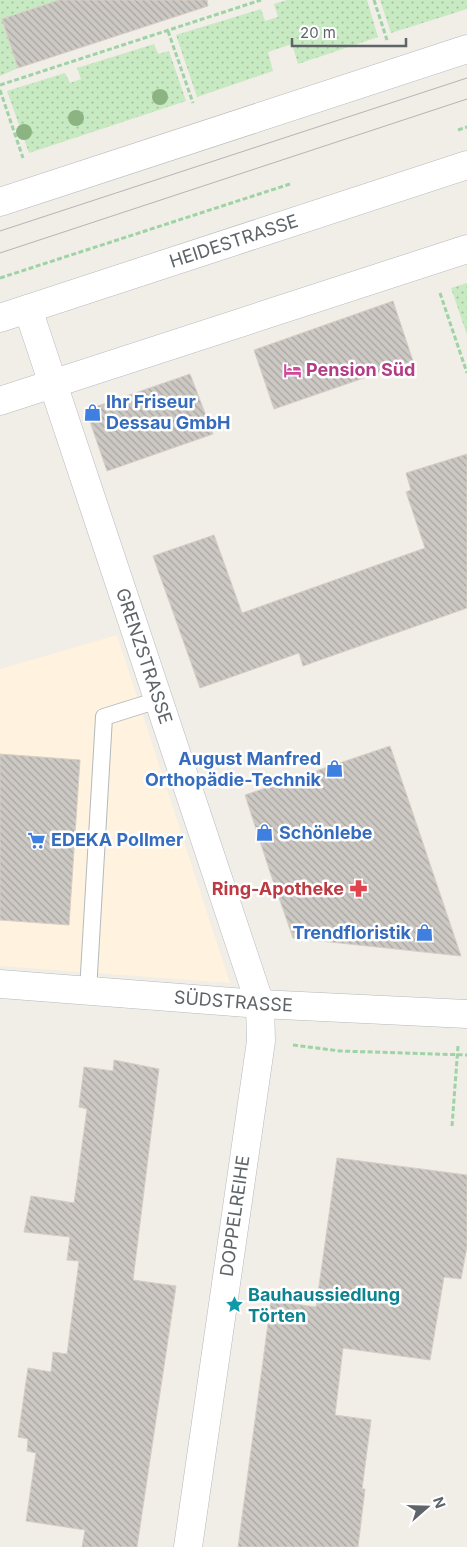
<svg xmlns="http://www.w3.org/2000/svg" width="467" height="1547" viewBox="0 0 467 1547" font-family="Inter,sans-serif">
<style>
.commercial{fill:#fff2de}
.grass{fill:url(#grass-dots)}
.building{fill:url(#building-back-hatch);stroke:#d7cec5}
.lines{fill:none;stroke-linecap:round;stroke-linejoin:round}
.service-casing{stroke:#b4b9bc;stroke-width:18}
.minor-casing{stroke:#b4b9bc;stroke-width:29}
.tertiary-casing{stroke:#b4b9bc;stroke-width:29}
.path{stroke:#9ed3a6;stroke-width:3;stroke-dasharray:5 2.5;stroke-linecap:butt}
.service{stroke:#fff;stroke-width:16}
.minor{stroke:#fff;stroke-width:28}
.tertiary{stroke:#fff;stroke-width:28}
.tram{stroke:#b4b5b6;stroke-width:1}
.tree{fill:#8cb482}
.labels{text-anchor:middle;stroke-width:5;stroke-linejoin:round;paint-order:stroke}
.street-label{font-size:18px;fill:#5e6468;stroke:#fff}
.hotel-label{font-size:18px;font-weight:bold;fill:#b23c85;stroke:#fff;text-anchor:start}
.shop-label{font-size:18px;font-weight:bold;fill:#366cbe;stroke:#fff;text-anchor:start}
.health-label{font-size:18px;font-weight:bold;fill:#be3a42;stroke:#fff;text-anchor:end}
.culture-label{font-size:18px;font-weight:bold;fill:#0d838f;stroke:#fff;text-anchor:start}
</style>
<defs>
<pattern id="grass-dots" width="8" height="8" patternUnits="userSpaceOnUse" patternTransform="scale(1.25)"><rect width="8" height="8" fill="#c8eac2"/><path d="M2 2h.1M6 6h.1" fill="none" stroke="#a6c1a1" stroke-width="1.8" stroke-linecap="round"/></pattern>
<pattern id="building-back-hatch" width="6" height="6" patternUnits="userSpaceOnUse" patternTransform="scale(1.25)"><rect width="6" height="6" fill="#ccc8c3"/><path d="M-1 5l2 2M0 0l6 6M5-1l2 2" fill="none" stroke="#a9a6a2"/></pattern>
</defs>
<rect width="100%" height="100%" fill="#f1ede7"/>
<!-- commercial -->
<path class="commercial" d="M117,635L230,983L0,966V669Z"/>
<!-- grass -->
<path class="grass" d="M0,0H59L2,19L18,68L0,76Z
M287,0H367L378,37L298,64L292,44L268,52L273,71L197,97L176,35L261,9L265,21L278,17L274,4Z
M380,0H467V9L391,33Z
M154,44L158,54L169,51L186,101L29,153L7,91L65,73L70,83L81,79L77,68Z
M467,283V335L451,288Z"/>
<!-- building -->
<path class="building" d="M59,0H207L208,6L18,68L2,19Z
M393,301L413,361L274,409L254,350Z
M190,374L213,434L107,471L86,410Z
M467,454V608L303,666L299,653L200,688L153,556L214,535L242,613L425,548L406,492L411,490L406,473Z
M390,746L405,790L461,956L293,938L269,869L245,795Z
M0,754L80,760L69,925L0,920Z
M114,1060L159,1069L133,1280L176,1286L137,1547H82L85,1530L26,1521L36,1453L27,1451L28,1439L18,1437L28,1368L51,1372L53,1352L67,1354L79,1261L67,1260L70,1237L24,1232L31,1196L74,1203L87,1109L79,1107L84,1067L113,1071Z
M337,1158L467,1175V1246L461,1279L444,1277L430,1360L343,1348L335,1415L371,1420L362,1489H365L358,1547H238L271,1301L316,1307Z"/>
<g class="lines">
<defs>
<path id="service" d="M88,991L104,717L158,700"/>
<g id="minor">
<path d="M0,202L467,49"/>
<path id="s1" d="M28,309L260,1004L261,1041L188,1547"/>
<path d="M0,401L467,249"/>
<path id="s2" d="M0,984L260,1004L467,1014"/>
</g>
<g id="tertiary">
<path id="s3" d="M0,318L467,165"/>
</g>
</defs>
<!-- service casing -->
<use href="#service" class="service-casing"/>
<!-- minor casing -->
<use href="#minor" class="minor-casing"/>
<!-- tertiary casing -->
<use href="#tertiary" class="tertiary-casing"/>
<!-- path -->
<path class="path" d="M374,0L387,40
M168,31L193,103
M0,85L261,0
M0,90L23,158
M458,130L467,127
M0,278L290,184
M440,293L467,373
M293,1045L340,1051L467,1055
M452,1126L458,1046"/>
<!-- service -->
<use href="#service" class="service"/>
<!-- minor -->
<use href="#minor" class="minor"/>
<!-- tertiary -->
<use href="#tertiary" class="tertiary"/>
<!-- tram -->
<path class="tram" d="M0,231L467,78
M0,253L467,99"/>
</g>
<!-- trees -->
<g class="tree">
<circle cx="160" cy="97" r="8"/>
<circle cx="76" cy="118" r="8"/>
<circle cx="24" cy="132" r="8"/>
</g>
<!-- icons -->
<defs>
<symbol id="hotel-bare" viewBox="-9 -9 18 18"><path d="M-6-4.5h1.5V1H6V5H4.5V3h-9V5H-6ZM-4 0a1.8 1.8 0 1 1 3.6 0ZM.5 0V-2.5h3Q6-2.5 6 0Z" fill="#d1479c" stroke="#fff" stroke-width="2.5" paint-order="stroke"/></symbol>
<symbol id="shop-bare" viewBox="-9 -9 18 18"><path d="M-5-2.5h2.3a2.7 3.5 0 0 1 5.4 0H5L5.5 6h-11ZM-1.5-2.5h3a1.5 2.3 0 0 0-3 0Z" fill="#3f7fe0" stroke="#fff" stroke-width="2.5" paint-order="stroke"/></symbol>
<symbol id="supermarket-bare" viewBox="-9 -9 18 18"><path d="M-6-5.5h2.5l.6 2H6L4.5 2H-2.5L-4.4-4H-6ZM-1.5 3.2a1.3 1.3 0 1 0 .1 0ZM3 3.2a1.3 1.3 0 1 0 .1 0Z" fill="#3f7fe0" stroke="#fff" stroke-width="2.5" paint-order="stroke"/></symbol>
<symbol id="pharmacy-bare" viewBox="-9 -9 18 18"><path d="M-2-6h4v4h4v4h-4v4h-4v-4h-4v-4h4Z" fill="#e0444e" stroke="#fff" stroke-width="2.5" paint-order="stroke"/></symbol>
<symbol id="sight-bare" viewBox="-9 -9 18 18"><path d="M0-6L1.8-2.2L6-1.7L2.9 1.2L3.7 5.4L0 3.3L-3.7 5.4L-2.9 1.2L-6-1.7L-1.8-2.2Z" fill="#0f9aa8" stroke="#fff" stroke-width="2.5" paint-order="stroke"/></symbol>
</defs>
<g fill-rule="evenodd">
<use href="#hotel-bare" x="280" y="358" width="25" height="25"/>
<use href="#shop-bare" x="80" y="400" width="25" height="25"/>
<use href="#shop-bare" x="322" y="756" width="25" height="25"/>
<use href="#shop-bare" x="252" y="820" width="25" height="25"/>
<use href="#supermarket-bare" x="24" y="828" width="25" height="25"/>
<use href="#pharmacy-bare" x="346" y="876" width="25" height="25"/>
<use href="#shop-bare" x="412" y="920" width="25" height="25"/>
<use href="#sight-bare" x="222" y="1292" width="25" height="25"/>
</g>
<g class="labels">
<!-- street labels -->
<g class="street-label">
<text dy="6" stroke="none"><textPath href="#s3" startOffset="246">HEIDESTRASSE</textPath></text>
<text dy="6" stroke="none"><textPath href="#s1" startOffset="366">GRENZSTRASSE</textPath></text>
<text dy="6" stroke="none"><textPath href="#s2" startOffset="234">SÜDSTRASSE</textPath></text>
<text transform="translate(235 1216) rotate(-82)" y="6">DOPPELREIHE</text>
</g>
<!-- hotel labels -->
<g class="hotel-label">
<text x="306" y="376">Pension Süd</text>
</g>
<!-- shop labels -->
<g class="shop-label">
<text x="106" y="408">Ihr Friseur<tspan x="106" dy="21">Dessau GmbH</tspan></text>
<text x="321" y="765" text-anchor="end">August Manfred<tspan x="321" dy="21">Orthopädie-Technik</tspan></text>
<text x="279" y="839">Schönlebe</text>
<text x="51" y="846">EDEKA Pollmer</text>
<text x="411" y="939" text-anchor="end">Trendfloristik</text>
</g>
<!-- health labels -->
<g class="health-label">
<text x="344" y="895">Ring-Apotheke</text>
</g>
<!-- culture labels -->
<g class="culture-label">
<text x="248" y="1301">Bauhaussiedlung<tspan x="248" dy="21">Törten</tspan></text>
</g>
</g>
<!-- north arrow -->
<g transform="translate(427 1507) rotate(70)" stroke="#ffffff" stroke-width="4" paint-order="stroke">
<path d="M0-4L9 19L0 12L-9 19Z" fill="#5e6468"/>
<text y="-8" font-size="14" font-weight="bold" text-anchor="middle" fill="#5e6468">N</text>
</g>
<!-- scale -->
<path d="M292 38v8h114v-8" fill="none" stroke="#5e6468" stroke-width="2.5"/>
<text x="300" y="38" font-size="15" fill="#5e6468" stroke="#ffffff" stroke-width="4" paint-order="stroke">20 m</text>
</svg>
